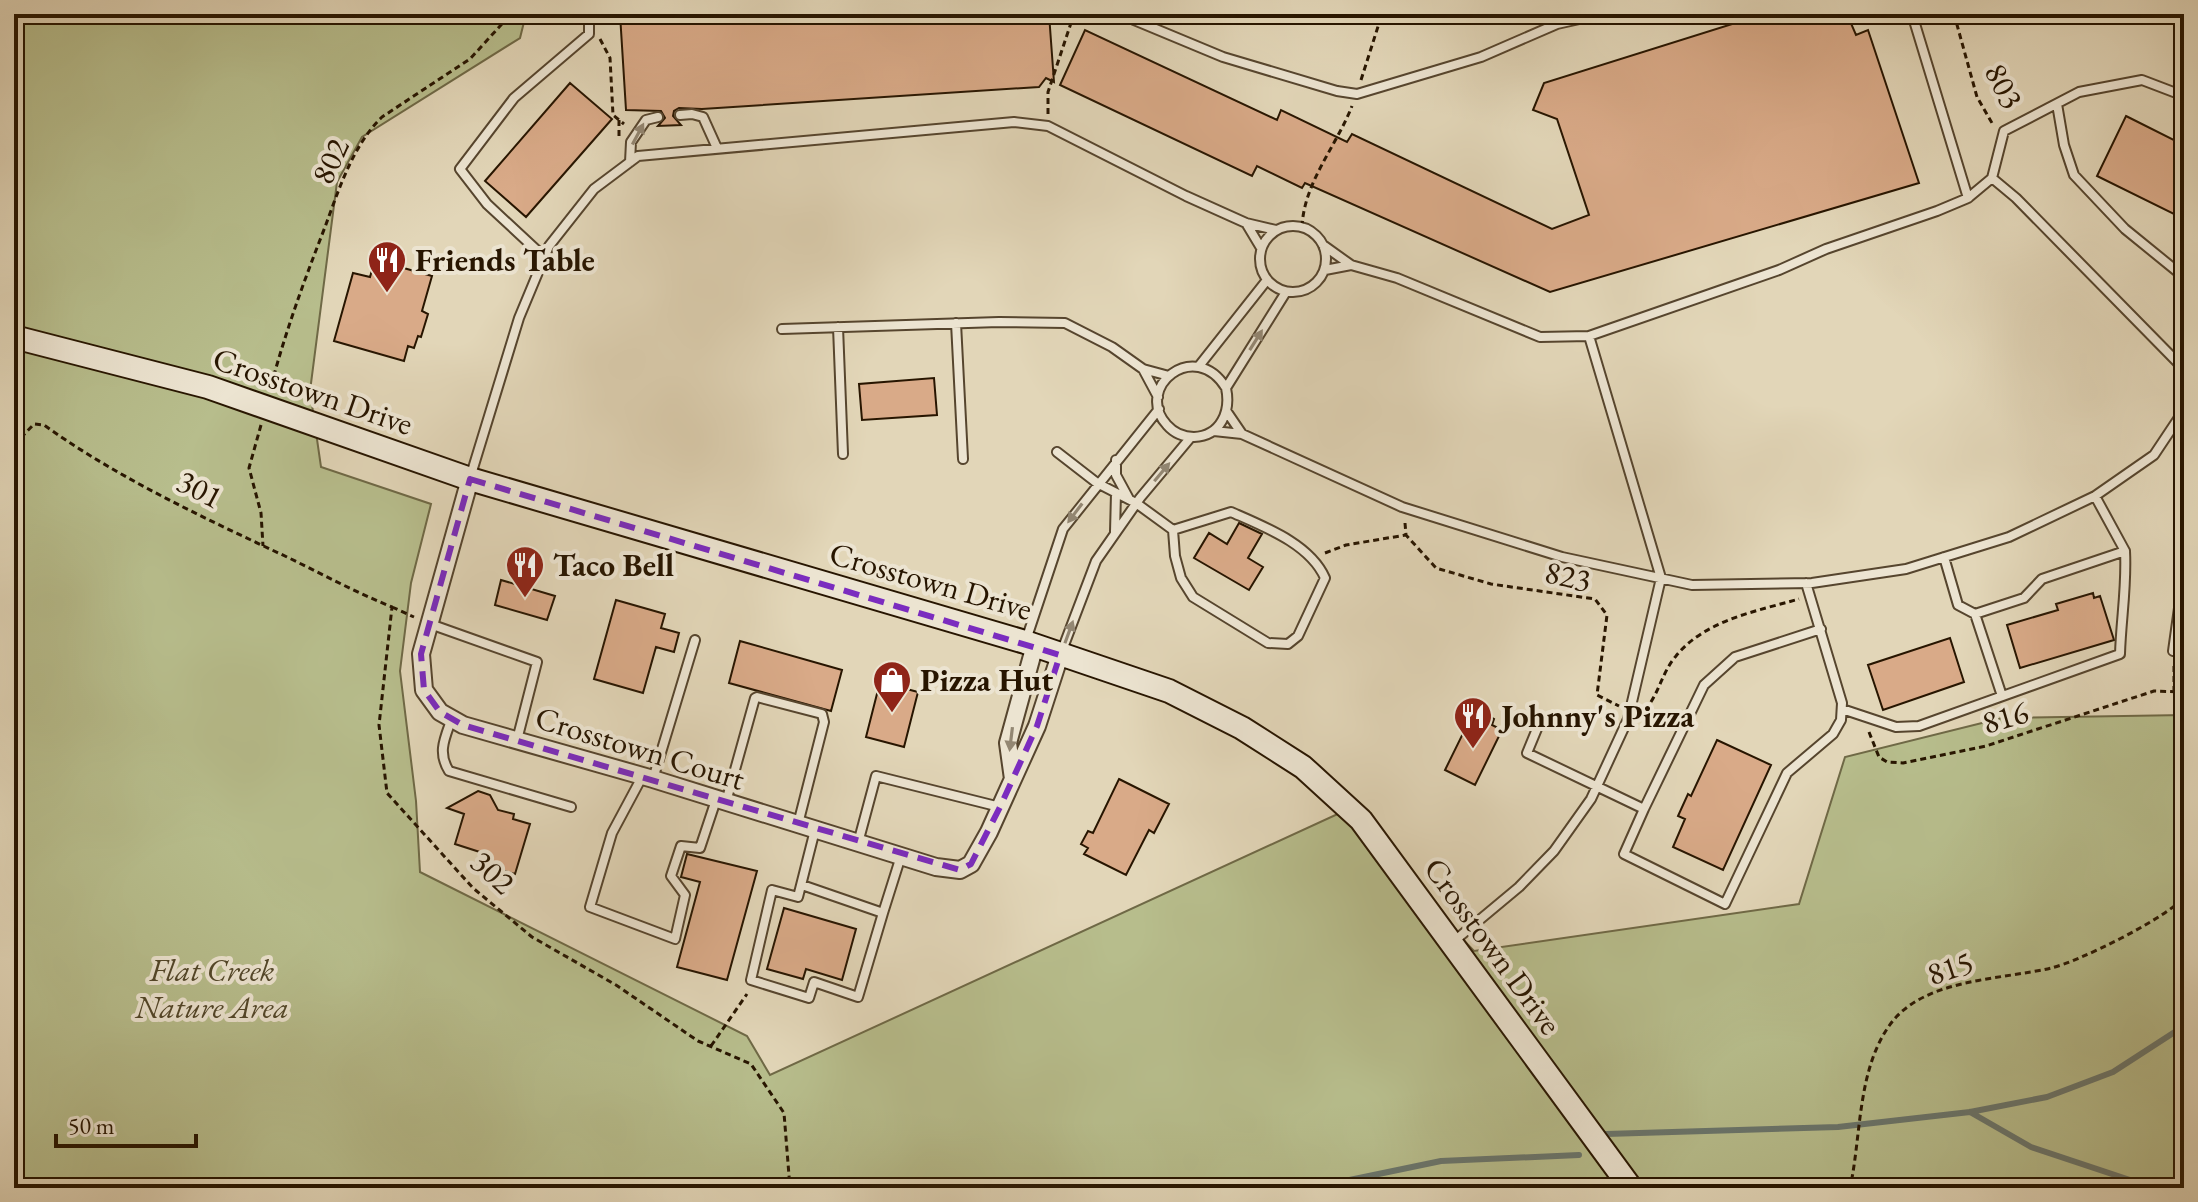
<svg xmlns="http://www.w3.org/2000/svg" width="2198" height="1202" viewBox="0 0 2198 1202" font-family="'EB Garamond',serif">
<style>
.green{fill:#b7bd8c;stroke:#6f6946;stroke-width:2}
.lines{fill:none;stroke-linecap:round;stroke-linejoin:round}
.stream{stroke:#6a766d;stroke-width:6}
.building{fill:#d9aa88;stroke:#271500;stroke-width:2}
.lane-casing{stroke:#56452e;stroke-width:12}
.street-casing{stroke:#56452e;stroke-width:20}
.secondary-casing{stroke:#271500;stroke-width:26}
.path{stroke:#271500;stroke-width:3;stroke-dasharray:6 4;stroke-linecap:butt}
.lane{stroke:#ece4d1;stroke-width:8}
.street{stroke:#ece4d1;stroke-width:16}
.secondary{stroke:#ece4d1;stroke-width:22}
.oneway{fill:#938773}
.marked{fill:none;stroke:#7b2cbf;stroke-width:6;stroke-dasharray:16 10;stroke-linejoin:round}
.labels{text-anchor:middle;stroke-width:8;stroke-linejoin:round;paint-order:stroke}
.street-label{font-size:32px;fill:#271500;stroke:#ece4d1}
.poi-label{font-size:32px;font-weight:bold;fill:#271500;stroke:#ece4d1;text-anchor:start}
.park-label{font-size:32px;font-style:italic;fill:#52472a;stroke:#ece4d1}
</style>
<rect width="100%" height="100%" fill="#e2d6b8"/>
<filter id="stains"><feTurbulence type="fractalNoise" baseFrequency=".0025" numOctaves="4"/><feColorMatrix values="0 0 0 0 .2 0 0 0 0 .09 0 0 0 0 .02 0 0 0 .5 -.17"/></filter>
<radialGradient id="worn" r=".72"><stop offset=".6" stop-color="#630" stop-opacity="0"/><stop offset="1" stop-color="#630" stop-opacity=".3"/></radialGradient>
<!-- green -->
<path class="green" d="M14,14H526L520,38L362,137L337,182L310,391L321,467L431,504L411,583L400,671L416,801L420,872L747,1036L770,1075L1342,812L1474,951L1799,904L1845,757L2002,718L2184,715V1188H14Z"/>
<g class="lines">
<!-- stream -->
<path class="stream" d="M1970,1112L2031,1147L2154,1188
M1606,1134L1838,1127L1970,1112L2047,1097L2113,1072L2184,1026
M1311,1188L1441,1161L1579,1155"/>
</g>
<!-- building -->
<path class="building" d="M620,14H1049L1054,82L1046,78L1039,87L702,109L679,108L674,111L673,116L681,125L658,126L665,118L661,111L626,110Z
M1764,14H1847L1856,35L1868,30L1919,183L1550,292L1305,183L1302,188L1257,166L1252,176L1060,85L1085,30L1277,120L1281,110L1347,142L1352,134L1552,229L1589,215L1557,119L1533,110L1544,83Z
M570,83L612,119L526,217L485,181Z
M2126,116L2184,145V219L2097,176Z
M375,260L432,276L422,311L428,314L421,337L418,336L414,348L408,346L404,361L334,341L353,273L370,277Z
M934,378L937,415L862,420L859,384Z
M1239,523L1262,534L1248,558L1263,567L1249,590L1194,558L1209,533L1227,544Z
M501,580L555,596L547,620L495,605Z
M2093,593L2094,598L2100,596L2114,640L2020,668L2007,625L2058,610L2056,604Z
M616,600L665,614L661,628L679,633L674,652L656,647L643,693L594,679Z
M1950,638L1964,682L1883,710L1868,665Z
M740,641L842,670L831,711L729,683Z
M880,682L918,692L904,747L866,737Z
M1475,709L1494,719L1492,725L1502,730L1475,785L1445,770Z
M1717,740L1771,765L1723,870L1673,847L1685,819L1678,816L1688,794L1691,796Z
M1119,779L1169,804L1154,833L1149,830L1126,875L1084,854L1088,848L1081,844L1088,831L1093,833Z
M478,791L490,795L498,810L514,814L513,819L530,824L515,874L483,865L486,854L455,844L464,814L447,808Z
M687,854L757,871L727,980L677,967L700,882L681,877Z
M784,908L856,929L842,980L806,969L803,979L767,969Z"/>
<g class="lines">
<defs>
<path id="lane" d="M1126,14L1134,20L1223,57L1337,91L1357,94L1481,57L1557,24L1602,14
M1912,14L1968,198
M2057,104L2064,145L2074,175L2125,229L2184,277
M680,115L692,114L703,117L717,148
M630,162L631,142L646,120L658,117
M1992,178L2004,131L2079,92L2142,80L2184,96
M1246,223L1261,248
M1260 259a33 33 0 1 1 66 0a33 33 0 1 1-66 0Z
M1323,245L1351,265L1397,278L1540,337L1589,336L1779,270L1826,249L1937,211L1968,198L1992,178L2016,198L2184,369
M544,257L487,204L460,169L514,98L589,34V14
M1325,270L1351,265
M956,323L963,459
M838,327L843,454
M782,329L999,322L1065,323L1112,347L1143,369L1169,376
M1199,366L1267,280
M1143,369L1158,397
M1226,388C1195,337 1133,388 1167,425C1174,433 1184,437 1194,437C1221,436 1231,411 1226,388L1286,292
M1227,412L1242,434
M1214,431L1242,434L1402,507L1562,557L1692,585L1812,583L1906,569L2009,537L2095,496L2154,455L2184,410
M1057,452L1097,483L1136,503L1173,530
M1116,460V475L1129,499
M470,478L519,318L549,246L594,189L638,156L1014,122L1048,126L1186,196L1246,223L1276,230
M1231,512C1265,527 1310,544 1325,578L1298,636L1288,644L1268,643L1193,597L1181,578L1175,556L1173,530Z
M1115,532L1116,493
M1944,557L1958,605L1975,614L2024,598L2042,579L2125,551L2095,496
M1975,614L2002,696
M430,624L537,662L517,740
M1026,640L1063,529L1159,409
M2173,651L2184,572
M1061,653L1096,561L1140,498L1191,437
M1842,709L1896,727L1919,726L2120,654C2121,619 2127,586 2125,551
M452,718C445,738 437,752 449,771L571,807
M1539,724L1527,753L1644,809L1624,854L1725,904L1787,773L1833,734L1841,720L1842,703L1806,583
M642,777L612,833L590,907L675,939L685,895L671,876L681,846L700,848L716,800
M653,779L695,640
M726,802L755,698L757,697L822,714L824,722L798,824
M1644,809L1704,685L1735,657L1821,629
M858,843L876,776L1000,807
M802,885L883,913L858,997L814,982L809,998L751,980L772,890L798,897L815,830
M883,913L901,856
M1453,942L1519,887L1554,851L1591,799L1628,719L1661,578L1589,336"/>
<path id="street" d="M470,479L421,654L424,690L440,712L463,725L653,779L936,867L960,870L971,864L989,832L1037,726L1060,655
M1013,779L1008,743L1035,645"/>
<path id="secondary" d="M14,337L208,387L470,479L1025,642L1169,691L1242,728L1303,767L1361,820L1631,1188"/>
</defs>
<!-- lane casing -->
<use href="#lane" class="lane-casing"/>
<!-- street casing -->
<use href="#street" class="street-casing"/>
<!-- secondary casing -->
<use href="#secondary" class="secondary-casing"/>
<!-- path -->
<path class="path" d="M1954,14L1977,97L1992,123
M600,39L610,58L613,115L624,124
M1361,80L1382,14
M1048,114V92L1074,14
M619,136V120
M1302,227C1304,182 1336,147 1352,106
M271,386C286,330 304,281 325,227C339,189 353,145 382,117L470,59L511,14
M261,425L249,468L261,513L263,546
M14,445L34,424L44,425C118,478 204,518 287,557C322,574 355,592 392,607L379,725L387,793L473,888L532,937L616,985L698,1041L751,1064L784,1113L790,1188
M1405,523L1406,535L1436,568L1491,584L1595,599L1607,615L1597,695L1619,706
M1325,553L1346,545L1406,535
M392,607L414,617
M2174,666V690
M1645,710C1659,694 1662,672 1676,656C1705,620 1757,611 1799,599
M1869,732L1879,757L1887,762L1903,763L1986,746L2154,691L2184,692
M711,1046L747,994
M1845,1188L1852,1178C1861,1128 1859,1069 1889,1026C1922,978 2001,980 2051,968C2078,962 2167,918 2184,897"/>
<!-- lane -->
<use href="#lane" class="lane"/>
<!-- street -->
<use href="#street" class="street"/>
<!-- secondary -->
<use href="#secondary" class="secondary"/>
</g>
<!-- one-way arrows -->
<defs><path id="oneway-solid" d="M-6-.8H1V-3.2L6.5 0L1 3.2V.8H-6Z" transform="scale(2)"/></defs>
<g class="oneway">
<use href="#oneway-solid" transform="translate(638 134) rotate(-62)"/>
<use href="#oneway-solid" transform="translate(1256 340) rotate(-58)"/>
<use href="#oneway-solid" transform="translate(1162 472) rotate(-50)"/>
<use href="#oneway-solid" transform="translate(1075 513) rotate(127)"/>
<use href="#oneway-solid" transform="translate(1069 632) rotate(-70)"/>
<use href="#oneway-solid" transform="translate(1011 739) rotate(97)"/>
</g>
<!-- marked area -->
<path class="marked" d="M470,479L1060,655L1037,726L1000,807L971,864L960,870L463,725L440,712L424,690L421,654Z"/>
<!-- icons -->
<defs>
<symbol id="restaurant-pin" viewBox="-11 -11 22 30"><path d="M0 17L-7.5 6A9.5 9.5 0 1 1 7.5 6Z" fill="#8f2418" stroke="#ece4d1"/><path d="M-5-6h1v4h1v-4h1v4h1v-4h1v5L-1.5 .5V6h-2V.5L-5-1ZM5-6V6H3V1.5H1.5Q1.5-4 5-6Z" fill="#fff"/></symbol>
<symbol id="shop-pin" viewBox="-11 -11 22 30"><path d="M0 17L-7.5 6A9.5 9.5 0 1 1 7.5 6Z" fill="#8f2418" stroke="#ece4d1"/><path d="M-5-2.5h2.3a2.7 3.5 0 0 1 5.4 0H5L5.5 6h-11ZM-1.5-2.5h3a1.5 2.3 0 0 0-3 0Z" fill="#fff"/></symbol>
</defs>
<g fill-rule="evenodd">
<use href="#restaurant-pin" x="365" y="238" width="44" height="60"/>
<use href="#restaurant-pin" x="503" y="543" width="44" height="60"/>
<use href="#shop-pin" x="870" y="658" width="44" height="60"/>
<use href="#restaurant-pin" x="1451" y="694" width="44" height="60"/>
</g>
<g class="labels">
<!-- street labels -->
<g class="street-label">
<text transform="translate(2004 86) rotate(63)" y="11">803</text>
<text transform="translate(330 161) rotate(-65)" y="11">802</text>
<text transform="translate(313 391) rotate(19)" y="11">Crosstown Drive</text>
<text transform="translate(200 489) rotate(28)" y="11">301</text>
<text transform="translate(1568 576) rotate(13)" y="11">823</text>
<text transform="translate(931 581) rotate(16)" y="11">Crosstown Drive</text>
<text transform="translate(2005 717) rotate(-16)" y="11">816</text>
<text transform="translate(640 748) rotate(17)" y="11">Crosstown Court</text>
<text transform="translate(493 872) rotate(44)" y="11">302</text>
<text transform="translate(1493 946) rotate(54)" y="11">Crosstown Drive</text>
<text transform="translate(1950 968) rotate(-18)" y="11">815</text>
</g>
<!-- poi labels -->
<g class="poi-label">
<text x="415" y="271">Friends Table</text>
<text x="553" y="576">Taco Bell</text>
<text x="920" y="691">Pizza Hut</text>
<text x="1501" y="727">Johnny's Pizza</text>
</g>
<!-- park labels -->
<g class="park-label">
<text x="212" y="981">Flat Creek<tspan x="212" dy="37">Nature Area</tspan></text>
</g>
</g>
<!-- margin -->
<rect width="2198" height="1202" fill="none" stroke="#e2d6b8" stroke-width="48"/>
<rect x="16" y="16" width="2166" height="1170" fill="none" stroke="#271500" stroke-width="4"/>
<rect x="24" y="24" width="2150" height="1154" fill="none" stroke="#271500" stroke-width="2"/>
<!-- scale -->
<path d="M56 1134v12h140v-12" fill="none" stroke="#271500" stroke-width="4"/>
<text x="68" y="1134" font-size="24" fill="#271500" stroke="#ece4d1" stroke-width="6" paint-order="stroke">50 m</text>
<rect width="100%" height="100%" filter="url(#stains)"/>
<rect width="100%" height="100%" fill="url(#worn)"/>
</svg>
